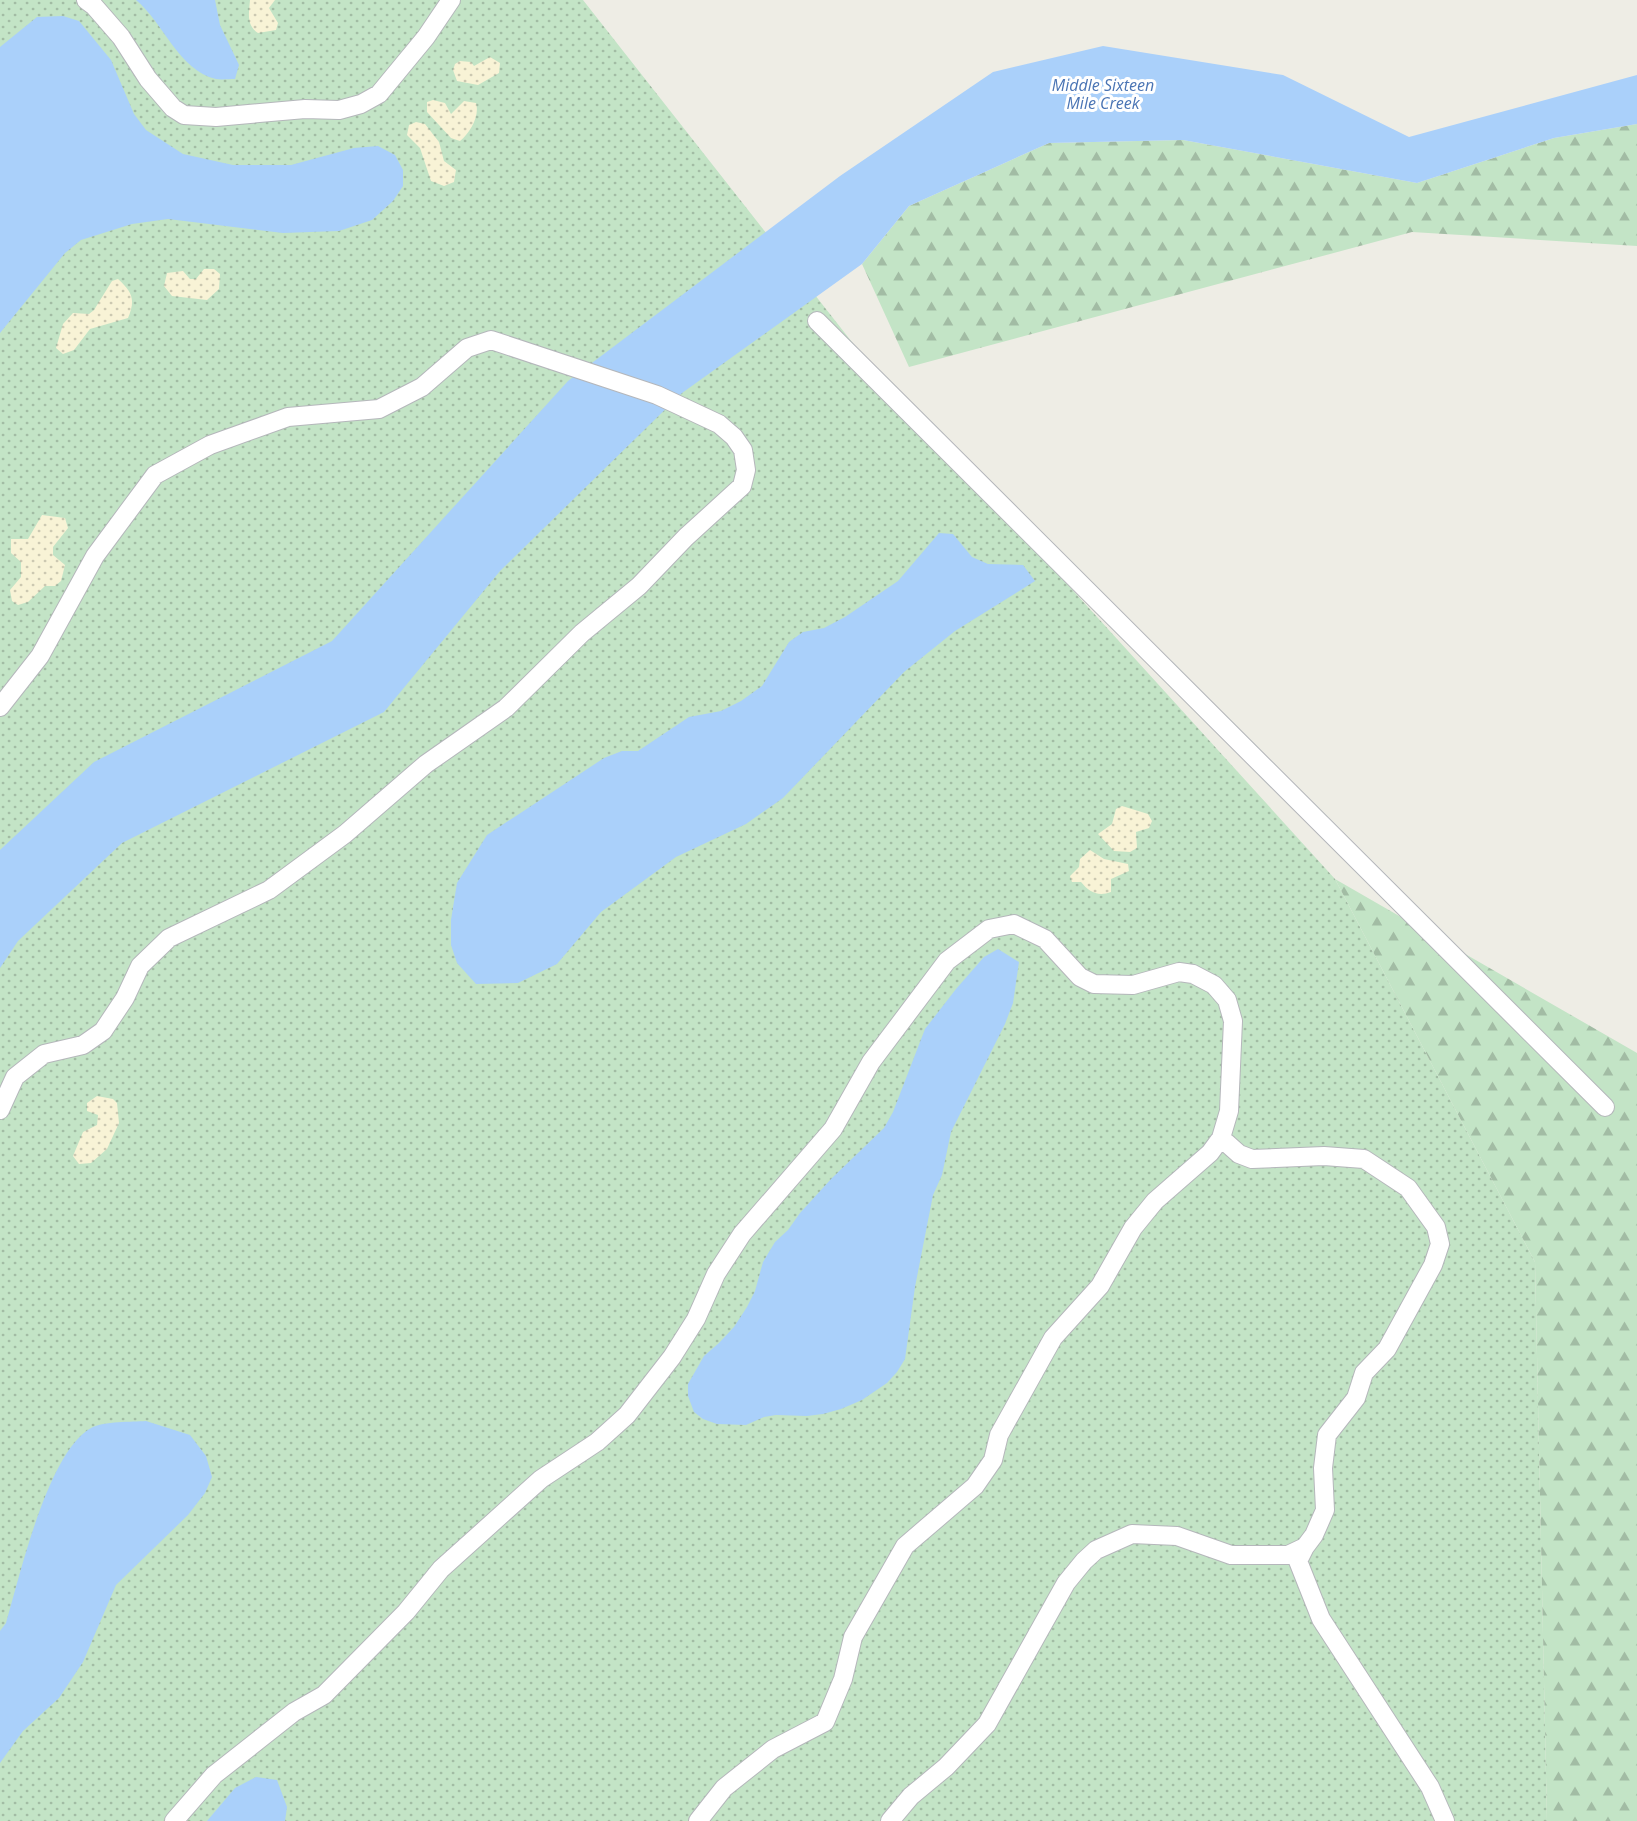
<svg xmlns="http://www.w3.org/2000/svg" width="1637" height="1821" viewBox="0 0 1637 1821" font-family="'Open Sans',sans-serif">
<style>
.grass{fill:url(#grass-dots)}
.forest{fill:url(#forest-firs)}
.sand{fill:url(#sand-dots)}
.water{fill:#aad0fa}
.lines{fill:none;stroke-linecap:round;stroke-linejoin:round}
.lane-casing{stroke:#b5b7bb;stroke-width:20}
.lane{stroke:#fff;stroke-width:18}
.labels{text-anchor:middle;stroke-width:6;stroke-linejoin:round;paint-order:stroke}
.water-label{font-size:16px;font-style:italic;fill:#4a74b4;stroke:#fff}
</style>
<defs>
<pattern id="grass-dots" width="8" height="8" patternUnits="userSpaceOnUse" patternTransform="scale(1.5)"><rect width="8" height="8" fill="#c3e4c6"/><path d="M2 2h.1M6 6h.1" fill="none" stroke="#a2bca4" stroke-width="1.8" stroke-linecap="round"/></pattern>
<pattern id="forest-firs" width="22" height="20" patternUnits="userSpaceOnUse" patternTransform="scale(1.5)"><rect width="22" height="20" fill="#c3e4c6"/><path d="M5 1l3.5 6h-7zM16 11l3.5 6h-7z" fill="#a2bca4"/></pattern>
<pattern id="sand-dots" width="8" height="8" patternUnits="userSpaceOnUse" patternTransform="scale(1.5)"><rect width="8" height="8" fill="#f8f3d6"/><path d="M2 2h.1M6 6h.1" fill="none" stroke="#ccc8b1" stroke-width="1.8" stroke-linecap="round"/></pattern>
</defs>
<rect width="100%" height="100%" fill="#eeede5"/>
<!-- grass -->
<path class="grass" d="M0,0H583L881,379L1335,879L1535,1262L1547,1821H0Z"/>
<!-- forest -->
<path class="forest" d="M1637,124V246L1412,232L909,367L862,264L909,206L1049,143L1183,140L1417,183L1554,138Z
M1335,879L1637,1053V1821H1547L1535,1262Z"/>
<!-- sand -->
<path class="sand" d="M250,0H275L269,8L278,23L276,30L258,33C246,25 249,13 250,0Z
M490,57L500,63L499,73L478,85L457,81L453,70L455,64L460,61L471,62L474,66Z
M433,100L445,103L451,114L464,101L476,103C480,116 470,133 460,141L451,138L427,112V102Z
M416,122L425,124L439,142L444,161L456,170L454,182L444,186L431,181L420,148L407,135L409,125Z
M204,269H214L220,274L219,289L207,300L172,296L164,286L167,273L183,271L190,279H196Z
M118,279C132,292 136,299 128,318L90,329L74,350L63,354L56,348L63,324L73,313L89,314L94,310L112,281Z
M42,515L65,518L68,528L53,547V555L65,565L61,581L55,586H45L28,602L18,605L12,601L10,590L21,577V562L11,553V539H28Z
M1122,806L1148,814L1152,821L1149,828L1136,832L1137,848L1130,852L1114,851L1098,834L1112,824L1116,809Z
M1090,850L1104,859L1128,864L1129,871L1111,879V892C1098,897 1089,892 1081,882H1072L1070,876L1079,867L1080,859Z
M97,1096L113,1099L117,1103L119,1123L107,1149L91,1163L79,1164L73,1156L83,1132L97,1125L98,1115L87,1111V1103Z"/>
<!-- water -->
<path class="water" d="M136,0H215L220,25L239,65L235,79C229,79 221,80 216,79C178,70 164,23 136,0Z
M63,16L79,21L111,60L134,114L146,130L183,154L233,165H291L354,148L378,146L395,155L403,170V186L393,201L372,220L339,231L283,233L168,219L132,224L81,240L65,253L0,333V47L37,17Z
M1103,46L1283,75L1409,137L1637,75V124L1554,138L1417,183L1183,140L1049,143L909,206L862,264L682,393L500,571L384,712L122,843L18,941L0,968V850L94,762L332,641L568,381L840,176L993,72Z
M939,533L953,534L972,557L988,564L1023,565L1035,581L955,631L904,672L783,798L746,824L676,857L601,912L557,964L518,983L476,984L457,963L451,945V920L457,883L487,835L604,758L622,751H638L689,717L721,711L741,701L762,686L789,642L803,632L824,628L845,617L898,581Z
M998,949L1019,962L1013,1003L1005,1024L951,1132L942,1175L933,1195L915,1287L905,1359L897,1372L887,1383L862,1400L841,1409L823,1414L807,1416L776,1415L764,1417L746,1425L717,1424L703,1419L694,1412L688,1396V1384L704,1356L719,1343L734,1327L747,1307L755,1291L763,1262L775,1242L788,1230L800,1213L832,1178L884,1128L893,1112L925,1029L956,989L984,957Z
M146,1421L190,1435L206,1456L212,1477L205,1493L188,1515L116,1585L83,1662L59,1698L23,1731L0,1763V1631L6,1623C20,1575 48,1452 91,1428C104,1421 132,1422 146,1421Z
M256,1777L277,1780L287,1807L285,1821H207L235,1788Z"/>
<g class="lines">
<defs>
<path id="lane" d="M86,0L94,6L121,37L148,79L173,108L184,115L216,117L305,109L339,110L361,104L379,94L426,37L451,0
M817,321L1605,1107
M0,707L40,656L95,556L155,475L210,445L288,417L379,409L422,387L467,348L491,340L657,395L719,424L734,437L743,450L746,470L742,486L686,537L639,586L582,633L506,708L426,764L345,834L269,890L169,938L140,966L125,998L103,1031L83,1045L44,1054L15,1077L0,1110
M1221,1138L1239,1154L1252,1159L1324,1156L1364,1159L1408,1188L1436,1227L1440,1244L1433,1265L1387,1349L1364,1373L1356,1398L1327,1435L1323,1468L1325,1510L1314,1535L1305,1547L1298,1561L1321,1619L1430,1787L1445,1821
M174,1821L214,1775L294,1712L324,1695L406,1612L441,1569L541,1479L597,1442L627,1415L672,1357L696,1319L716,1274L742,1234L833,1129L871,1062L947,961L989,929L1014,924L1045,939L1080,977L1094,984L1133,985L1179,972L1193,974L1214,985L1227,1000L1233,1021L1229,1111L1221,1138L1210,1153L1155,1201L1133,1228L1100,1286L1053,1338L999,1435L993,1460L975,1486L905,1546L853,1637L843,1679L825,1722L773,1749L724,1788L698,1821
M890,1821L911,1796L946,1767L987,1724L1066,1583L1084,1561L1096,1550L1132,1534L1177,1536L1231,1555H1288L1305,1547"/>
</defs>
<!-- lane casing -->
<use href="#lane" class="lane-casing"/>
<!-- lane -->
<use href="#lane" class="lane"/>
</g>
<g class="labels">
<!-- water labels -->
<g class="water-label">
<text x="1103" y="91">Middle Sixteen<tspan x="1103" dy="18">Mile Creek</tspan></text>
</g>
</g>
</svg>
